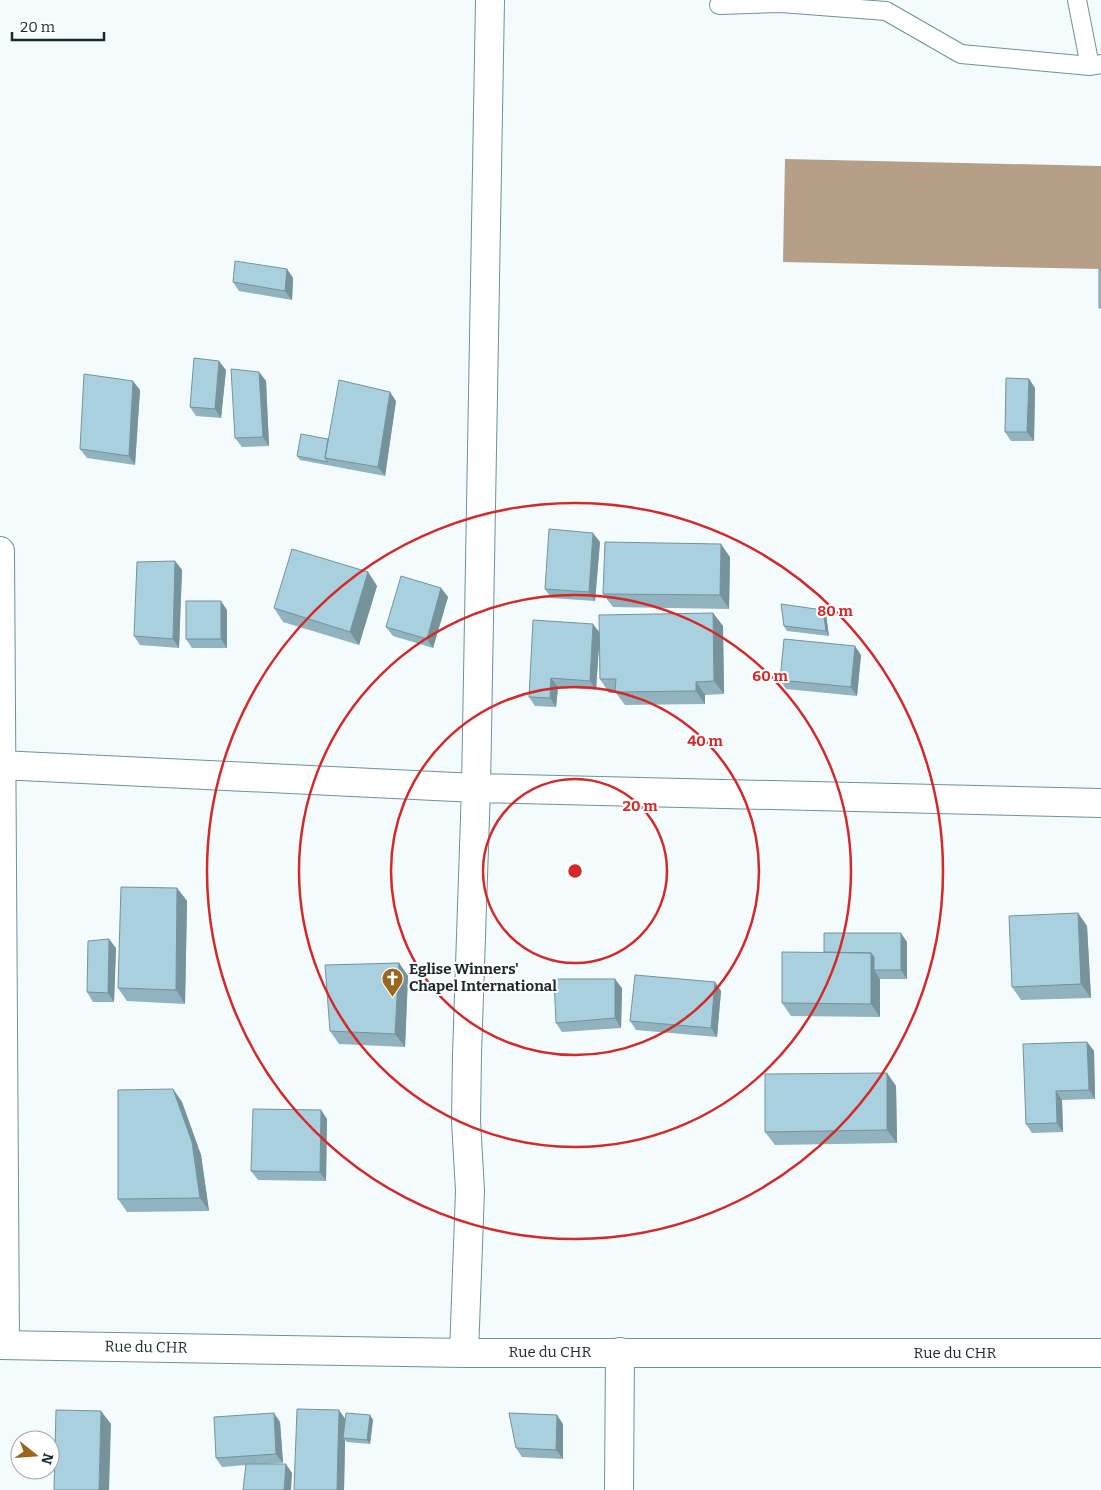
<svg xmlns="http://www.w3.org/2000/svg" width="1101" height="1490" viewBox="0 0 1101 1490" font-family="Bitter,serif">
<style>
.water{fill:#b59f87}
.lines{fill:none;stroke-linecap:round;stroke-linejoin:round}
.lane-casing{stroke:#6c929f;stroke-width:20}
.street-casing{stroke:#6c929f;stroke-width:30}
.secondary-casing{stroke:#6c929f;stroke-width:30}
.lane{stroke:#fff;stroke-width:18}
.street{stroke:#fff;stroke-width:28}
.secondary{stroke:#fff;stroke-width:28}
.wall{fill:#90b3bf}
.shaded-wall{fill:#76929b}
.building{fill:#a8d0de;stroke:#76929b}
.ring{fill:none;stroke:#d62828;stroke-width:2.5}
.labels{text-anchor:middle;stroke-width:4;stroke-linejoin:round;paint-order:stroke}
.poi-label{font-size:15px;font-weight:bold;fill:#19292e;stroke:#fff;text-anchor:start}
.street-label{font-size:15px;fill:#19292e;stroke:#fff}
.centre{fill:#d62828;stroke:#fff;stroke-width:2.5}
.ring-label{font-size:15px;text-anchor:middle;font-weight:bold;fill:#d62828;stroke:#fff;stroke-width:4;stroke-linejoin:round;paint-order:stroke}
</style>
<rect width="100%" height="100%" fill="#f3fbfd"/>
<!-- water -->
<path class="water" d="M785,159L1101,166V269L783,262Z"/>
<g class="lines">
<defs>
<path id="lane" d="M1077,0L1090,66
M719,5L781,3L886,11L961,54L1090,66L1101,64"/>
<path id="street" d="M0,551L5,1345
M0,765L476,788L1101,803
M464,1353L470,1191L466,1121L467,1055L476,788L490,0
M619,1490L620,1352"/>
<path id="secondary" d="M0,1345L464,1353H1101"/>
</defs>
<!-- lane casing -->
<use href="#lane" class="lane-casing"/>
<!-- street casing -->
<use href="#street" class="street-casing"/>
<!-- secondary casing -->
<use href="#secondary" class="secondary-casing"/>
<!-- lane -->
<use href="#lane" class="lane"/>
<!-- street -->
<use href="#street" class="street"/>
<!-- secondary -->
<use href="#secondary" class="secondary"/>
</g>
<!-- wall -->
<path class="wall" d="M287,269L293,278L292,300L239,291L233,282Z
M226,370L221,418L196,416L190,407Z
M259,372L266,381L269,446L242,447L235,438Z
M1029,379L1035,388L1034,441H1011L1005,432Z
M140,390L135,465L87,458L80,449Z
M396,401L385,476L300,460L297,456L328,439Z
M600,542L595,601L551,598L545,589Z
M730,557L729,609L613,607L603,594Z
M175,561L182,570L179,648L140,645L134,636Z
M368,572L377,586L359,645L283,622L274,608Z
M441,588L448,597L433,648L393,636L386,627Z
M227,610V648H192L186,639Z
M823,610L826,614L829,636L787,631L784,626Z
M713,613L723,626L724,694L705,695V704L625,705L616,693H609L600,679L599,640L596,690L558,687L556,707L535,706L529,697L599,633Z
M861,655L857,696L786,689L780,680Z
M177,888L187,901L185,1004L127,1001L118,988Z
M1078,913L1087,926L1091,998L1021,1000L1012,987Z
M907,942V979H880V1017L791,1016L782,1003L824,952Z
M116,948L114,1002H93L87,992Z
M399,963L408,976L405,1047L339,1044L330,1031Z
M715,982L721,991L717,1037L636,1030L630,1021Z
M622,988L621,1028L562,1032L556,1023Z
M1087,1042L1094,1051L1095,1099L1062,1100L1063,1132L1032,1133L1026,1124Z
M887,1073L896,1086L897,1143L775,1145L765,1132Z
M173,1089L182,1102L201,1155L209,1211L127,1212L118,1199Z
M321,1110L327,1119L326,1181L258,1180L251,1171Z
M370,1415L373,1420L370,1444L347,1442L345,1440L344,1490H294L345,1419Z
M280,1422L283,1463L266,1464L292,1473L246,1465L222,1467L216,1458Z
M563,1424V1459L522,1457L516,1448Z"/>
<!-- shaded-wall -->
<path class="shaded-wall" d="M287,269L293,278L292,300L285,291Z
M219,361L226,370L221,418L215,409Z
M259,372L266,381L269,446L263,437Z
M1029,379L1035,388L1034,441L1027,432Z
M133,381L140,390L135,465L129,456Z
M390,392L396,401L385,476L378,467Z
M593,533L600,542L595,601L589,592Z
M721,544L730,557L729,609L720,595Z
M175,561L182,570L179,648L173,639Z
M368,572L377,586L359,645L350,632Z
M441,588L448,597L433,648L427,639Z
M221,601L227,610V648L221,639Z
M823,610L826,614L829,636L826,631Z
M713,613L723,626L724,694L714,681Z
M593,624L600,633L596,690L590,681Z
M855,646L861,655L857,696L851,687Z
M551,678L558,687L556,707L550,698Z
M696,682L705,695V704L696,691Z
M177,888L187,901L185,1004L176,990Z
M1078,913L1087,926L1091,998L1081,984Z
M901,933L907,942V979L901,970Z
M109,939L116,948L114,1002L108,993Z
M871,953L881,966L874,970L880,979V1017L871,1004Z
M399,963L408,976L405,1047L395,1034Z
M615,979L622,988L621,1028L615,1018Z
M715,982L721,991L717,1037L711,1028Z
M1087,1042L1094,1051L1095,1099L1089,1090Z
M887,1073L896,1086L897,1143L887,1130Z
M173,1089L182,1102L201,1155L209,1211L200,1198Z
M1056,1091L1062,1100L1063,1132L1057,1123Z
M321,1110L327,1119L326,1181L320,1172Z
M339,1410L346,1420L343,1438L345,1440L344,1490H337Z
M101,1411L111,1424L109,1490H99Z
M274,1413L280,1422L283,1463L276,1454Z
M370,1415L373,1420L370,1444L367,1440Z
M557,1415L563,1424V1459L556,1450Z
M286,1464L292,1473L291,1490H284Z"/>
<!-- building -->
<path class="building" d="M235,261L287,269L285,291L233,282Z
M1099,269H1101V308H1099Z
M194,358L219,361L215,409L190,407Z
M231,369L259,372L263,437L235,438Z
M84,374L133,381L129,456L80,449Z
M1006,378L1029,379L1027,432H1005Z
M339,380L390,392L378,467L325,458Z
M301,434L328,439L325,458L328,462L297,456Z
M549,529L593,533L589,592L545,589Z
M605,542L721,544L720,595L603,594Z
M292,549L368,572L350,632L274,608Z
M175,561L173,639L134,636L137,562Z
M401,576L441,588L427,639L386,627Z
M186,601H221V639H186Z
M781,604L823,610L826,631L784,626Z
M713,613L714,681L696,682V691L615,692L616,679H600L599,615Z
M533,620L593,624L590,681L551,678L550,698L529,697Z
M784,639L855,646L851,687L780,680Z
M121,887L177,888L176,990L118,988Z
M1078,913L1081,984L1012,987L1009,916Z
M824,933H901V970H874V957L871,953L824,952Z
M109,939L108,993L87,992L88,941Z
M782,952L871,953V1004L782,1003Z
M399,963L395,1034L330,1031L325,965Z
M635,975L715,982L711,1028L630,1021Z
M554,979H615V1018L556,1023Z
M1087,1042L1089,1090L1056,1091L1057,1123L1026,1124L1023,1044Z
M887,1073V1130L765,1132V1074Z
M173,1089L192,1142L200,1198L118,1199V1090Z
M253,1109L321,1110L320,1172L251,1171Z
M297,1409L339,1410L337,1490H294Z
M56,1410L101,1411L99,1490H54Z
M274,1413L276,1454L216,1458L214,1417Z
M346,1413L370,1415L367,1440L343,1438Z
M509,1413L557,1415L556,1450L516,1448Z
M246,1464H286L284,1490H243Z"/>
<!-- distance rings -->
<g class="ring">
<circle cx="575" cy="871" r="92"/>
<circle cx="575" cy="871" r="184"/>
<circle cx="575" cy="871" r="276"/>
<circle cx="575" cy="871" r="368"/>
</g>
<!-- icons -->
<defs>
<symbol id="church-pin" viewBox="-11 -11 22 30"><path d="M0 17L-7.5 6A9.5 9.5 0 1 1 7.5 6Z" fill="#9b661e" stroke="#fff"/><path d="M-1.2-6h2.4v3.5h3.3v2.4h-3.3V6h-2.4V-.1h-3.3v-2.4h3.3Z" fill="#fff"/></symbol>
</defs>
<g fill-rule="evenodd">
<use href="#church-pin" x="380" y="966" width="25" height="34"/>
</g>
<g class="labels">
<!-- poi labels -->
<g class="poi-label">
<text x="409" y="974">Eglise Winners'<tspan x="409" dy="17">Chapel International</tspan></text>
</g>
<!-- street labels -->
<g class="street-label">
<text transform="translate(146 1347) rotate(1)" y="5">Rue du CHR</text>
<text x="550" y="1357">Rue du CHR</text>
<text x="955" y="1358">Rue du CHR</text>
</g>
</g>
<circle cx="575" cy="871" r="8" class="centre"/>
<g class="ring-label">
<text x="835" y="616">80 m</text>
<text x="770" y="681">60 m</text>
<text x="705" y="746">40 m</text>
<text x="640" y="811">20 m</text>
</g>
<!-- north arrow -->
<g transform="translate(35 1455) rotate(107)"><circle r="24" fill="#ffffff" stroke="#a3a9ab"/>
<path d="M0-4L9 19L0 12L-9 19Z" fill="#9b661e"/>
<text y="-8" font-size="14" font-weight="bold" text-anchor="middle" fill="#19292e">N</text>
</g>
<!-- scale -->
<path d="M12 32v8h92v-8" fill="none" stroke="#19292e" stroke-width="2.5"/>
<text x="20" y="32" font-size="15" fill="#19292e" stroke="#ffffff" stroke-width="4" paint-order="stroke">20 m</text>
</svg>
